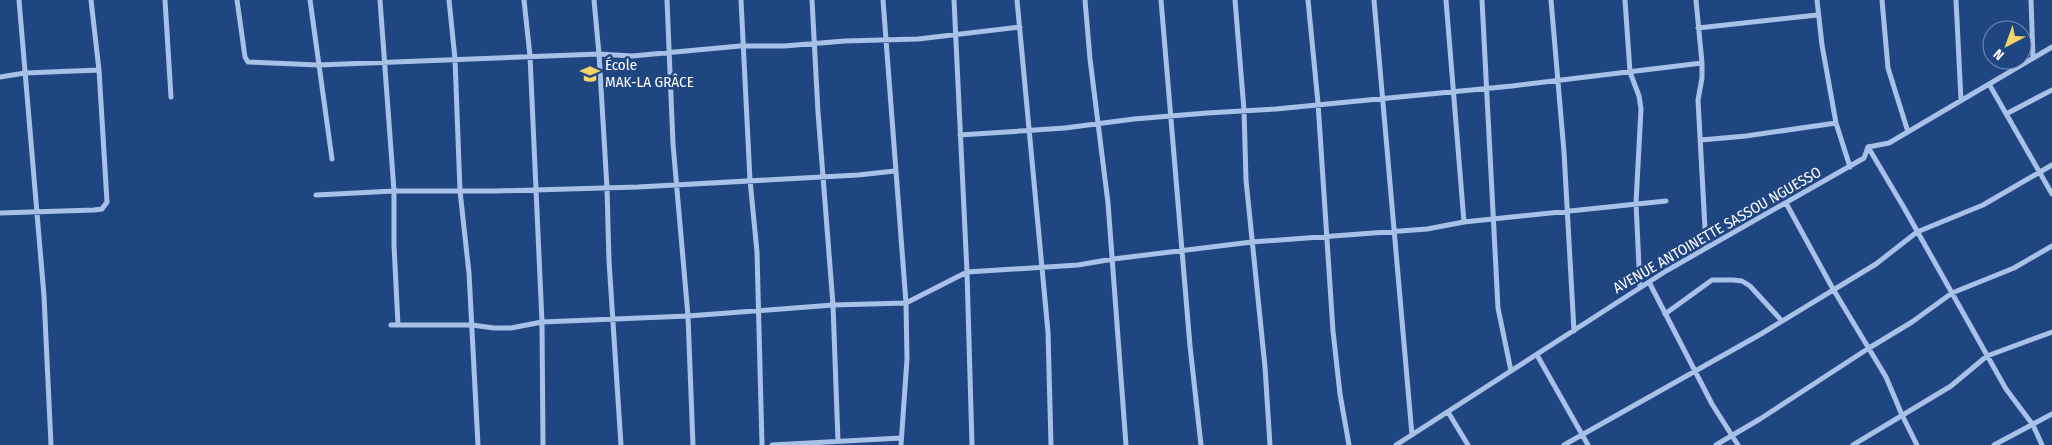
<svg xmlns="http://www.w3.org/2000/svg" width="2052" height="445" viewBox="0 0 2052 445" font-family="'Fira Sans Condensed',sans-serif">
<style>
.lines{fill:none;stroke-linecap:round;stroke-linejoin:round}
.street{stroke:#a7c1e9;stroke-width:5}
.labels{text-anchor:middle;stroke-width:5;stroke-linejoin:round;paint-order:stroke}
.poi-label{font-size:15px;fill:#fff;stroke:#204682;text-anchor:start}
.street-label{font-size:15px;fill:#fff;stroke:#204682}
</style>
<rect width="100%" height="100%" fill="#204682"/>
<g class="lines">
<!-- street -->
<path class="street" d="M19,0L44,296L51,445
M165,0L171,97
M237,0L245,57L248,62L318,65L599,54L632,56L740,46H784L845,41L918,39L1020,27
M310,0L332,159
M380,0L394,191V245L398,325
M449,0L455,59L460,191L469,273L478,445
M524,0L530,56L542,322L543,445
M594,0L599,54L607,188L609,261L621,445
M667,0L673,144L688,316L693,445
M741,0L750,180L757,252L762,445
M812,0L818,112L833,305L838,441
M883,0L906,303L907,359L901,445
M954,0L967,272L972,445
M1017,0L1048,332L1051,445
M1085,0L1090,59L1108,203L1126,445
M1161,0L1190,346L1201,445
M1235,0L1244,110L1246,180L1265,367L1270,445
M1308,0L1318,103L1333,331L1340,394L1349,445
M1374,0L1412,435
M1446,0L1464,222
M1482,0L1498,308L1511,371
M1551,0L1564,152L1574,331
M1625,0L1630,72L1639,96L1641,109L1636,203L1640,288
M1696,0L1702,63V78L1698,100L1706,247
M1817,0L1822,45L1836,123L1850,167
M1882,0L1888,68L1908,132
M1956,0L1961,100
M2031,0L2033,58
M1698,28L1817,15
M0,77L25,73L99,70
M1989,84L2052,194
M2006,114L2052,90
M960,135L1065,128L1134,119L1207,113L1276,109L1512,86L1702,63
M1701,140L1746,136L1836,123
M1868,147L1903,206L2006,389L2033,425L2042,445
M316,195L394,191H496L638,187L858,175L895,171
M1786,203L1833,289L1886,377L1902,415L1917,445
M0,213L94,210L102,209L107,202L99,70L91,0
M1649,282L1712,404L1738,445
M1665,314L1712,280H1733L1742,281L1750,286L1782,321
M391,325H472L494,328H511L542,322L688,316L833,305L906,303L967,272L1078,265L1113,259L1252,242L1427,229L1464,222L1666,201
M1537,355L1588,445
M1448,412L1468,445
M772,445L901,438
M1396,445L1666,271L1864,158L1868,147L1889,143L2052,47
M1564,445L1761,334L1876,264L1917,232L1983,205L2052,165
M1716,445L1760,419L1869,348L1912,322L1952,293L2014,268L2052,246
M1853,445L1951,386L1987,356L2052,332
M1994,445L2052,414"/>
</g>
<!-- icons -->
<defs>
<symbol id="school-bare" viewBox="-9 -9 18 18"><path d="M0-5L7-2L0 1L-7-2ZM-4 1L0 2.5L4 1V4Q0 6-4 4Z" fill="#f6d468" stroke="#204682" stroke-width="2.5" paint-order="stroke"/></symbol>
</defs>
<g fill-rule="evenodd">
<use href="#school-bare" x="576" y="60" width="28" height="28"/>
</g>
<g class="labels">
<!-- poi labels -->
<g class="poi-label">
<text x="605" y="70">École<tspan x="605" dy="17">MAK-LA GRÂCE</tspan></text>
</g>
<!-- street labels -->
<g class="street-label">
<text transform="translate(1717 230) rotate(-30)" y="5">AVENUE ANTOINETTE SASSOU NGUESSO</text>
</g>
</g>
<!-- north arrow -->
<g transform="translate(2007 45) rotate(221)"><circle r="24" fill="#204682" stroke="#7990b4"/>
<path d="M0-4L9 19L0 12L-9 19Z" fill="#f6d468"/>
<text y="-8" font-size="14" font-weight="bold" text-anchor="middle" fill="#ffffff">N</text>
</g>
</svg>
